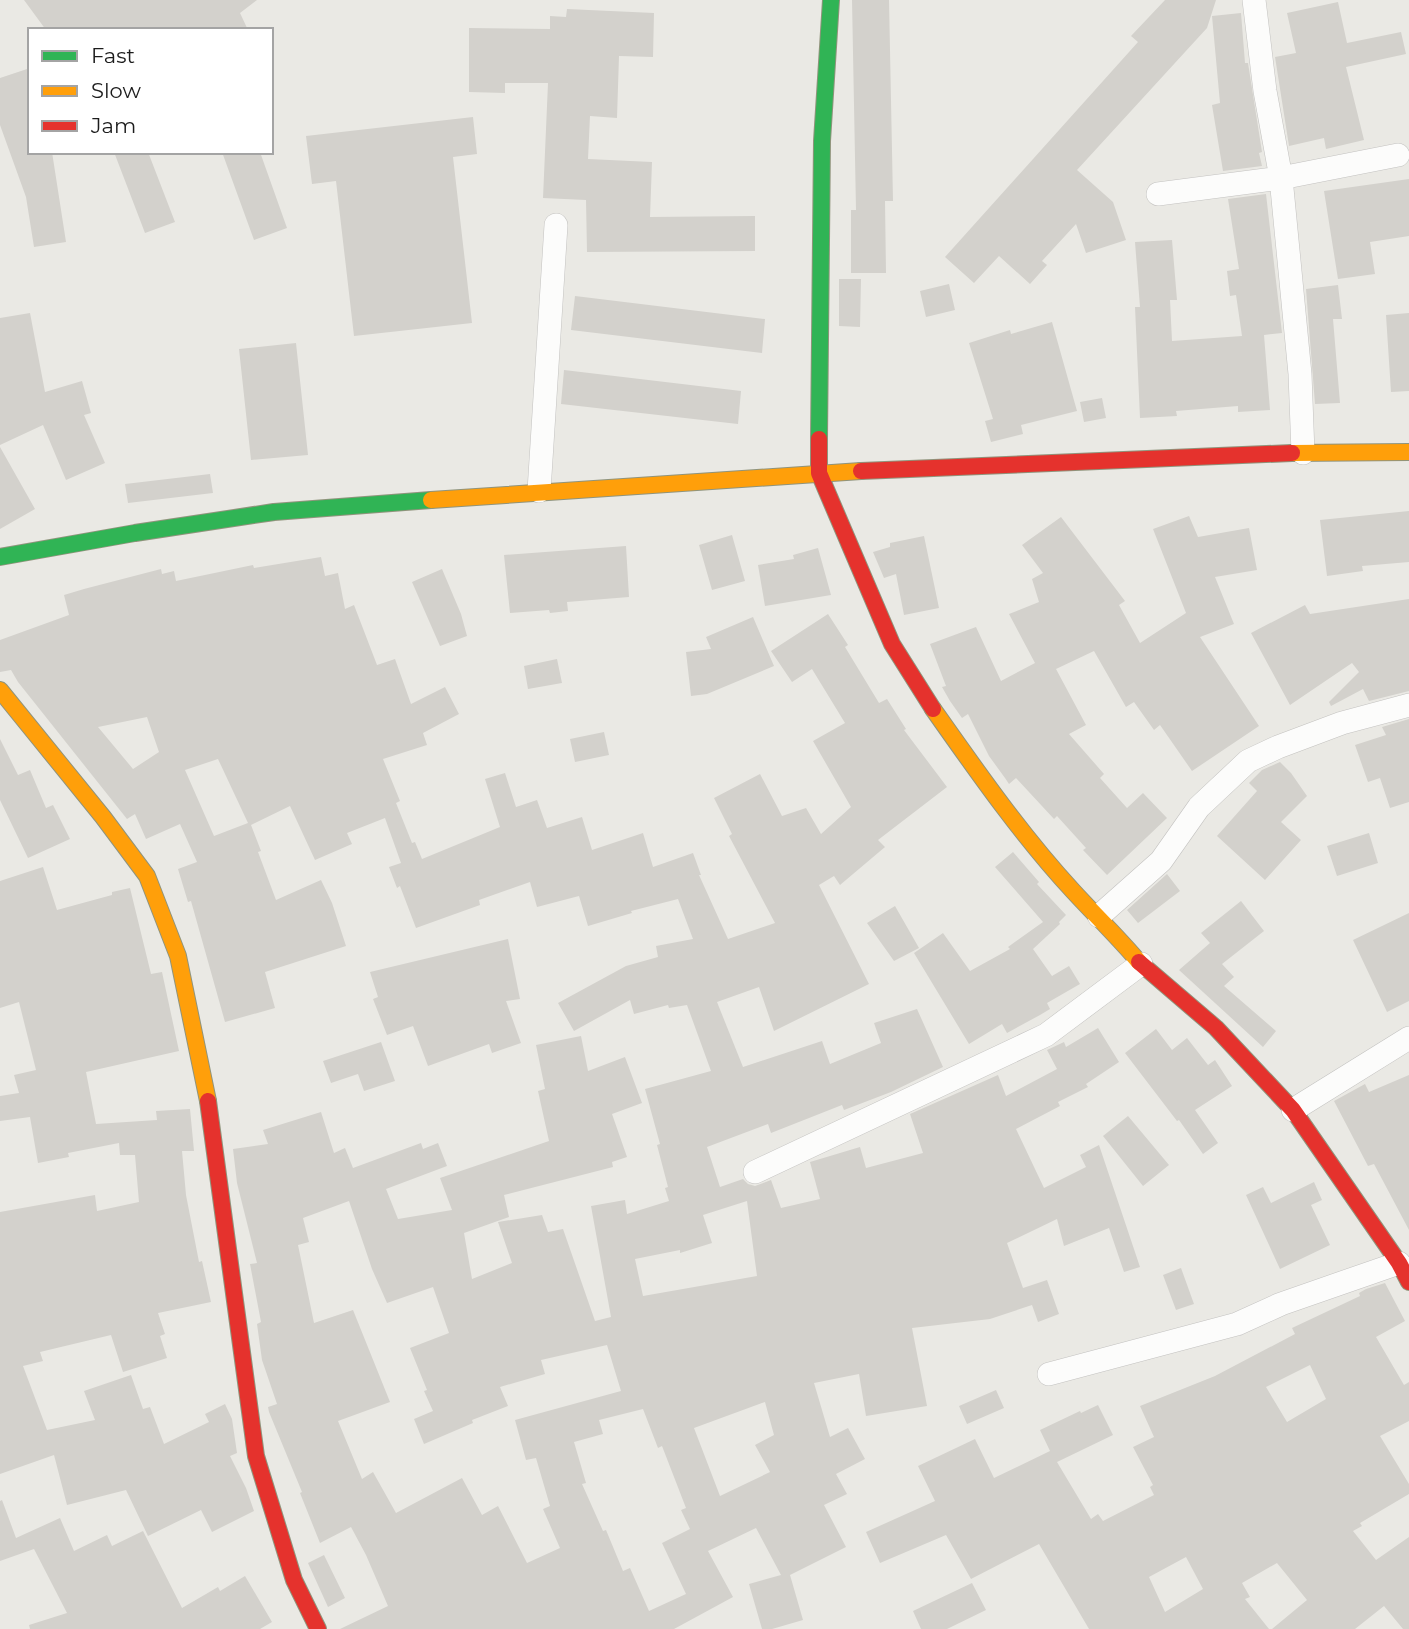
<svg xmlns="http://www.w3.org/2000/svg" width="1409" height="1629" viewBox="0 0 1409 1629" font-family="Montserrat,sans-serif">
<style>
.building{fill:#d3d1cc;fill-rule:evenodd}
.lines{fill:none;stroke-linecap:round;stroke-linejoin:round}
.street-casing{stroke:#c3c2c0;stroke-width:24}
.fast-casing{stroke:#90947c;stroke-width:18}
.slow-casing{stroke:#90947c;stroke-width:18}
.jam-casing{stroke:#90947c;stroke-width:18}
.street{stroke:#fcfcfb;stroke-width:23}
.fast{stroke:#30b455;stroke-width:16}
.slow{stroke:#ff9f0a;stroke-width:16}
.jam{stroke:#e5322d;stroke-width:16}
</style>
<rect width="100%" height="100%" fill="#eae9e4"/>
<!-- building -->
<path class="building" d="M24,0H257L240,13L248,30H46Z
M852,0H889L893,201H885L886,273H851V210H856Z
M1165,0H1216L1207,28L1077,170L1113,202L1126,240L1086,253L1076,224L1042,261L1047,265L1030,284L999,256L974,283L945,257L1138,42L1131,36Z
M1338,2L1347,43L1401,32L1406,54L1346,67L1364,140L1326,149L1324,138L1289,146L1275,57L1296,53L1287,13Z
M567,9L654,13L653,57L619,56L617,118L590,116L588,159L652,162L650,217L755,216V251L587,252L586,200L543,198L548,83H505V93L469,92V28L550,29V16L566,17Z
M1241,13L1245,63H1248L1262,152L1259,153L1262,166L1223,171L1212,105L1220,103L1212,16Z
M30,68V152H52L66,242L34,247L26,197L0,125V78Z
M473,117L477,154L453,157L472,323L354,336L336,181L312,184L306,136Z
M114,152H148L175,222L145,233Z
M222,152H260L287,228L254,240Z
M1409,179V236L1370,242L1375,274L1338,279L1324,191Z
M1266,194L1282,333L1264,335L1270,410L1238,412V406L1176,411L1177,416L1140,418L1135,307H1140L1135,242L1172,240L1177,300H1170L1172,341L1242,336L1236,295L1230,296L1227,271L1239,269L1228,199Z
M839,279H861L860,327L839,326Z
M949,284L955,310L926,317L920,291Z
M1338,285L1342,319H1333L1340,403L1315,404L1306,289Z
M575,296L765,319L762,353L571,330Z
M30,313L45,392L82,381L91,413L84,415L105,463L66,480L43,425L0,445V318Z
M1409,313V391L1391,392L1386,315Z
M1052,322L1077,411L1021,425L1023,434L991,442L985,421L993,419L969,343L1010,330L1011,334Z
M296,343L308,455L251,460L239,349Z
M564,370L741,391L738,424L561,404Z
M1102,398L1106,418L1084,422L1080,402Z
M0,447L35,509L0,529Z
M210,474L213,493L128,503L125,484Z
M1409,511V562L1362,566L1363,571L1327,576L1320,520Z
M1189,516L1198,537L1249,528L1257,570L1215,577L1234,624L1200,637L1259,726L1192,771L1160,725L1154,730L1134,702L1126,707L1094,651L1056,669L1086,725L1069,734L1104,774L1100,778L1127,808L1143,793L1167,818L1107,875L1083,850L1086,848L1057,816L1054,819L1016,778L1009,784L1005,778L989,756L968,714L962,718L950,701L942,687L946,686L930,644L976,627L1001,681L1035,663L1009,614L1039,602L1032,579L1043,573L1022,545L1061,517L1125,601L1119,605L1140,643L1186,613L1153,529Z
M732,535L745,581L712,590L699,545Z
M924,536L939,608L904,615L896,574L884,578L873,552L890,547V543Z
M626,546L629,597L567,602L568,611L550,613L549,610L510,613L504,555Z
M818,548L831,595L765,606L758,565L794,559L793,555Z
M321,557L325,576L338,573L345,609L354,605L377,665L395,659L411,704L445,687L459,714L423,733L427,745L383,759L400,801L396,803L412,843L415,842L422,859L500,827L485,779L505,773L516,807L537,800L547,828L582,817L592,850L643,833L653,867L693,853L701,875H699L728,939L775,923L729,836L732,834L714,798L760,774L782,816L806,808L821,834L851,807L813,741L845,723L812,669L792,682L771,651L828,614L848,645L845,647L879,703L887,699L906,729L904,730L947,787L878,840L885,847L840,885L834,876L819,885L869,984L774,1031L759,987L717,1002L743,1067L822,1041L830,1064L881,1043L874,1023L917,1009L943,1067L891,1092L844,1110L842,1105L771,1133L768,1124L707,1147L720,1187L743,1179L748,1184L755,1186L771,1180L781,1208L820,1199L810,1162L860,1147L866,1168L923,1153L910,1114L998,1075L1006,1096L1057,1069L1047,1050L1064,1042L1066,1047L1098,1028L1119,1062L1086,1084L1088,1087L1058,1102L1060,1106L1016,1129L1044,1188L1086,1167L1080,1155L1099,1145L1140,1267L1124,1272L1109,1228L1064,1246L1057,1219L1007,1243L1023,1288L1047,1280L1059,1314L1038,1322L1032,1305L990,1319L912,1328L927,1406L866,1416L859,1374L814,1383L830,1437L848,1428L865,1459L836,1474L847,1494L824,1505L846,1547L790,1575L803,1620L772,1629H762L749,1584L781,1575L756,1528L708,1551L733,1597L674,1629H340L388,1606L366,1555L351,1527L320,1543L300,1493L302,1492L269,1412L268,1407L277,1404L262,1360L257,1324L261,1322L250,1264L257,1263L237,1183L233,1149L268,1144L263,1130L321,1112L334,1153L345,1148L353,1168L421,1143L423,1149L438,1143L447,1166L386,1189L398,1219L452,1210L440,1178L549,1141L538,1091L545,1089L536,1045L581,1036L588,1071L625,1057L642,1103L612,1114L627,1157L612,1162L613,1167L504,1195L509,1217L464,1233L472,1279L512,1263L498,1222L542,1215L548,1232L563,1229L595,1321L611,1317L591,1206L625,1200L627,1214L669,1201L665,1188L668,1187L657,1145L660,1144L645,1089L711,1071L687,1005L669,1008L668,1005L634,1014L630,1000L574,1031L558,1003L626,966L658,957L656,946L693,939L678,899L631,911L632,913L588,926L579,896L537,907L530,882L479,900L480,905L416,928L400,886L397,888L389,867L401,863L385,818L347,833L352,844L315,860L290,806L251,825L261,851L258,852L276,900L321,880L332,903L346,946L265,972L275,1008L225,1022L191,901L188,902L178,869L197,862L180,824L146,839L135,814L127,819L18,682L11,670L0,672V640L69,615L64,595L84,589L161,569L162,574L174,571L176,581L253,565L254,568ZM147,717L159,752L133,769L98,727ZM218,759L248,823L214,836L185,770ZM349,1201L372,1269L387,1303L433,1287L449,1333L410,1348L427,1390L424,1391L433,1411L414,1419L424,1444L473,1423L472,1420L508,1406L500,1387L545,1374L541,1360L607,1345L621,1391L515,1420L526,1460L536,1458L550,1506L543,1509L560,1548L527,1563L498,1506L482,1515L462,1478L396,1513L373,1472L362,1479L338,1421L390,1402L353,1310L314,1323L298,1245L309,1242L303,1218ZM747,1201L757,1276L643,1296L635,1259L680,1250V1253L712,1243L703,1215ZM765,1402L774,1435L755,1445L770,1472L720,1496L694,1428ZM643,1409L658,1448L662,1446L686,1508L681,1510L690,1529L662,1543L686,1594L649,1611L630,1568L623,1571L606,1530L603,1531L582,1484L586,1483L574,1442L603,1434L599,1420Z
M442,569L461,614L467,636L440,646L412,582Z
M1409,599V691L1369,701L1363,689L1331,706L1329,702L1359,672L1352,663L1290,705L1251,633L1305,605L1310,614Z
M753,617L774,666L707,694L691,696L686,652L711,649L706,637Z
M557,659L562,683L528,689L524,666Z
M1409,719V802L1390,808L1380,778L1368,782L1355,745L1386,735L1382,727Z
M604,732L609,755L575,762L570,739Z
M0,739L18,775L30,770L46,808L53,805L70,839L28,858L0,800Z
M1280,762L1291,773L1307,796L1281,822L1301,840L1265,880L1217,836L1257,791L1249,783L1262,770Z
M1369,833L1378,863L1337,876L1327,846Z
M1013,852L1039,882L1037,884L1066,915L1059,922L1060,924L1033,949L1052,976L1069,966L1080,984L1047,1003L1050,1009L1040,1015L1007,1033L1002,1024L969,1044L914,953L943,933L970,971L1010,949L1008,947L1043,922L995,867Z
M43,867L57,910L112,895V892L130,888L151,974L162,972L179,1051L86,1072L96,1124L157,1120L156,1111L190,1109L194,1151H182L186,1195L199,1262L202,1261L211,1302L158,1313L165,1334L160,1336L167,1358L123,1372L111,1335L40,1352L43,1361L23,1366L47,1430L95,1420L84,1391L131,1375L143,1409L150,1407L164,1444L209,1422L205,1414L225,1404L232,1419L237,1453L230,1456L246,1488L254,1511L212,1532L201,1510L148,1536L126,1490L67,1505L54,1455L0,1474V1212L95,1195L97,1211L139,1202L135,1155H120L119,1143L68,1153L69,1157L38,1163L30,1117L0,1121V1096L19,1093L14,1075L36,1070L19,1002L0,1008V881Z
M1167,874L1180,891L1138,923L1127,910Z
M1241,901L1264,931L1222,964L1234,977L1224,986L1276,1031L1263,1047L1179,970L1210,943L1201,933Z
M895,906L919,948L894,961L867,923Z
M1409,913V1001L1387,1012L1353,940Z
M508,939L520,999L506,1001L521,1043L492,1053L489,1044L428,1066L413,1026L387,1035L373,999L378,997L370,972Z
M1156,1029L1172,1050L1187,1038L1208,1065L1215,1060L1232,1086L1195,1110L1218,1143L1203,1154L1179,1120L1177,1121L1125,1053Z
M381,1042L395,1081L364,1091L358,1074L331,1083L323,1061Z
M1409,1075V1230L1374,1164L1368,1166L1334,1101L1365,1084L1369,1092Z
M1128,1116L1169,1165L1143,1186L1103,1136Z
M1314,1182L1322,1200L1311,1205L1330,1245L1280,1269L1246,1195L1263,1187L1271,1203Z
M1181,1268L1194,1304L1176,1310L1163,1275Z
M1385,1283L1405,1321L1376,1337L1404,1385L1409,1382V1421L1380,1436L1409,1484V1494L1360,1523L1362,1526L1353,1531L1376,1560L1409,1537V1629H1403L1384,1606L1355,1629H1272L1307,1600L1277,1563L1242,1583L1250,1597L1245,1599L1269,1629H1089L1039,1544L971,1579L946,1535L880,1563L866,1532L935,1501L918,1466L975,1439L994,1478L1050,1451L1040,1430L1080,1411L1081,1413L1098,1405L1113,1435L1057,1462L1091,1519L1098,1514L1103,1521L1154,1495L1150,1487L1153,1485L1133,1447L1154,1437L1140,1406L1215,1376L1295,1334L1292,1328L1360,1296L1359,1293L1366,1289ZM1310,1365L1326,1399L1287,1422L1266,1387ZM1186,1557L1203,1589L1165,1612L1149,1577Z
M996,1390L1004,1408L967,1424L959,1406Z
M2,1500L16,1538L60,1518L74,1551L107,1535L112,1546L143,1531L182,1608L218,1587L220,1591L245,1576L272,1622L260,1629H30L29,1625L67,1613L34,1549L0,1561V1501Z
M324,1555L345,1598L328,1607L308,1563Z
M972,1583L986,1610L947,1629H921L913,1611Z"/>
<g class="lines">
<defs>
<path id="street" d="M1254,0L1265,91L1281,178L1300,374L1303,453
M1158,194L1281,178L1398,155
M539,491L556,225
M1099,916L1161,861L1199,807L1248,761L1278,747L1342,723L1409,705
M1293,1110L1409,1038
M755,1172L1046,1035L1141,964
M1049,1374L1237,1324L1281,1304L1399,1263"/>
<path id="fast" d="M819,439L822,141L831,0
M0,557L135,533L274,512L431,500"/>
<path id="slow" d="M1292,453L1409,452
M431,500L861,471
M0,690L103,817L147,876L178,956L208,1101
M933,709C976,770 1022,836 1073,891C1095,915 1118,937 1139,962"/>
<path id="jam" d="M819,439V473L892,644L933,709
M861,471L1292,453
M1139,962L1216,1028L1293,1110L1399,1263L1409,1282
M208,1101L256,1456L294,1580L318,1629"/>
</defs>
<!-- street casing -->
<use href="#street" class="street-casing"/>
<!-- fast casing -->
<use href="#fast" class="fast-casing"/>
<!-- slow casing -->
<use href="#slow" class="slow-casing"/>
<!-- jam casing -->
<use href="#jam" class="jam-casing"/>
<!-- street -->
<use href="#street" class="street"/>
<!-- fast -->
<use href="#fast" class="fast"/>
<!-- slow -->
<use href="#slow" class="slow"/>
<!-- jam -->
<use href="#jam" class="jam"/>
</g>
<!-- legend -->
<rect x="28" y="28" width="245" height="126" fill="#ffffff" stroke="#a4a4a4" stroke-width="2"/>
<rect x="42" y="51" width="35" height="10" fill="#30b455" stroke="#a4a4a4" stroke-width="2"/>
<text x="91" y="63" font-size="21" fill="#1c1c1c">Fast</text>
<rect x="42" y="86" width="35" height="10" fill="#ff9f0a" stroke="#a4a4a4" stroke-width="2"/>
<text x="91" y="98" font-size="21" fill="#1c1c1c">Slow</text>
<rect x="42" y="121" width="35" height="10" fill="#e5322d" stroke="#a4a4a4" stroke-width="2"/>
<text x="91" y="133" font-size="21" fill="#1c1c1c">Jam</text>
</svg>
